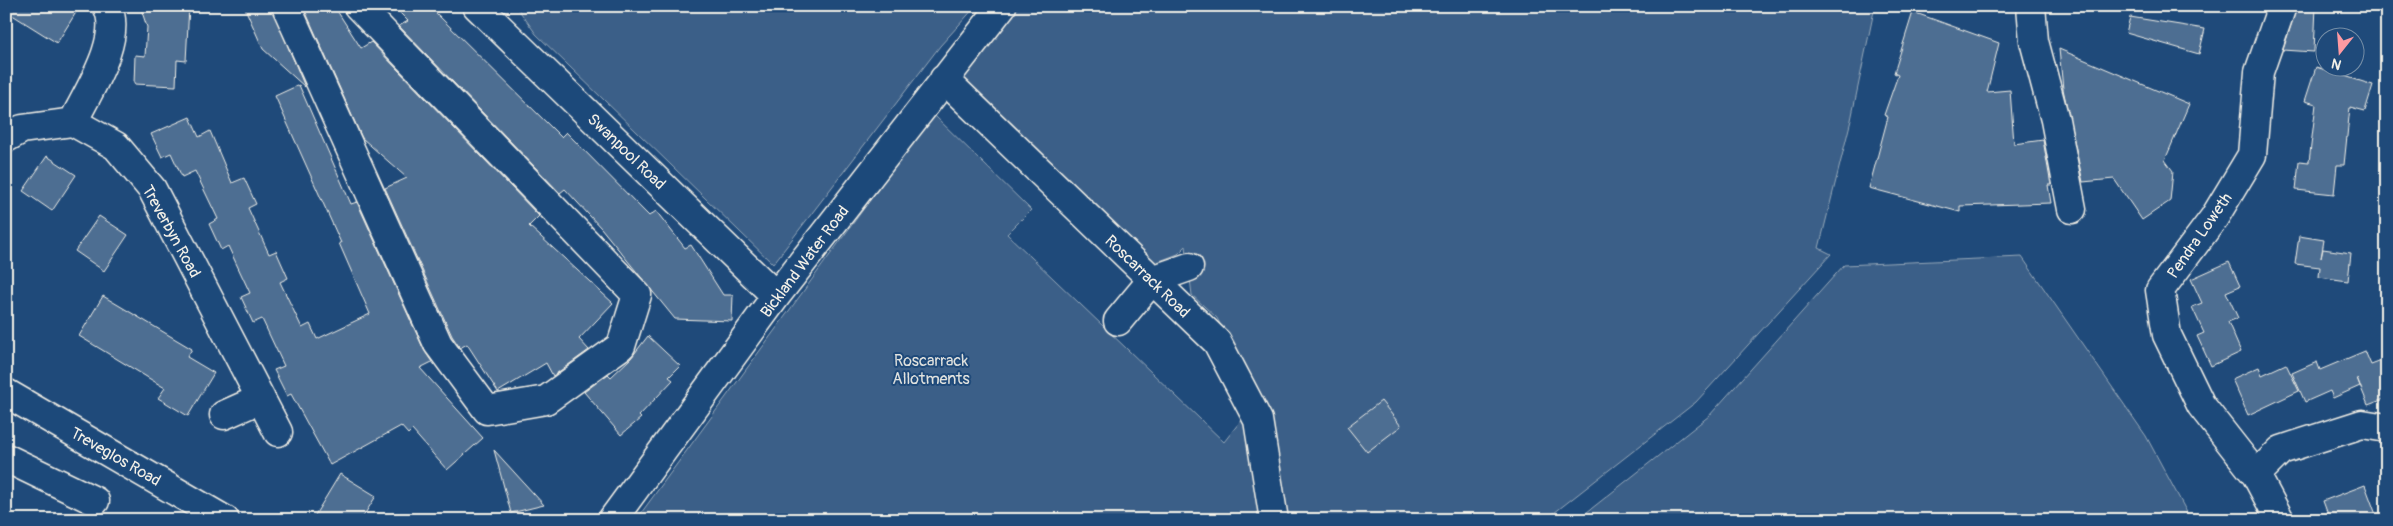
<svg xmlns="http://www.w3.org/2000/svg" width="2393" height="526" viewBox="0 0 2393 526" font-family="Pangolin,sans-serif">
<style>
.green{fill:#3a5f88;stroke:#97a8b8}
.building{fill:#4d6e92;stroke:#f4f1e8}
.lines{fill:none;stroke-linecap:round;stroke-linejoin:round}
.minor-casing{stroke:#f4f1e8;stroke-width:31}
.minor{stroke:#1f4a7a;stroke-width:28}
.labels{text-anchor:middle;stroke-width:4;stroke-linejoin:round;paint-order:stroke}
.street-label{font-size:16px;fill:#f4f1e8;stroke:#1f4a7a}
.park-label{font-size:16px;fill:#e1e2de;stroke:#1f4a7a}
</style>
<rect width="100%" height="100%" fill="#1f4a7a"/>
<filter id="ink" filterUnits="userSpaceOnUse"><feTurbulence type="fractalNoise" baseFrequency=".02" numOctaves="2"/><feDisplacementMap in="SourceGraphic" scale="10" xChannelSelector="R" yChannelSelector="G"/><feConvolveMatrix kernelMatrix="1 2 1 2 8 2 1 2 1" color-interpolation-filters="sRGB"/></filter>
<g filter="url(#ink)">
<!-- green -->
<path class="green" d="M516,6H976L940,46L773,264L536,34Z
M1013,6H1875L1851,120L1819,248L1831,254L1696,402L1545,520H1284L1266,418L1217,318L1192,295L1186,246L1178,254L1149,265L955,80Z
M933,114L1031,210L1007,234L1224,442L1246,414L1262,520H636Z
M2022,257L2146,436L2191,520H1577L1709,416L1844,265Z"/>
<!-- building -->
<path class="building" d="M6,6H80L57,43L6,11Z
M140,6H189L186,61L177,60L176,86L134,84L135,55L145,56L147,27Z
M244,6H271L305,87L263,49Z
M303,6H334L361,48L371,42L539,216L529,226L613,303L579,339L589,350L553,376L546,363L498,392L467,344L460,348L452,336L385,188L407,178L362,138Z
M393,6H429L561,137L566,132L649,216L656,211L685,248L691,245L723,295H733L732,321L675,319L601,228L565,189L560,193L399,26L408,21Z
M2297,6H2316L2314,52L2283,50Z
M1913,12L1999,43L1987,92L2010,90L2014,144L2043,140L2051,185H2048L2051,203L1960,206V212L1869,188L1888,117L1884,115L1898,75L1894,73Z
M2130,17L2205,29L2199,54L2126,33Z
M2059,49L2189,104L2165,160L2173,171L2170,201L2142,220L2114,179L2083,182L2063,89Z
M2316,67L2373,85L2365,111L2350,107L2344,165H2337L2334,194L2296,190L2299,161L2309,162L2316,104L2305,101Z
M299,85L351,204L357,202L424,350L432,362L420,368L483,438L447,470L412,430L408,434L401,426L330,465L291,394L287,396L274,370L284,366L262,319L253,323L241,297L250,293L228,246L221,250L209,224L218,219L195,171L182,177L171,153L162,157L151,134L190,117L199,137L210,131L232,183L244,178L256,204L248,208L269,254L276,251L288,278L280,282L302,328L310,324L317,339L370,314L339,243H341L275,96Z
M47,156L76,175L52,211L23,191Z
M99,216L128,235L104,271L75,251Z
M2299,236L2324,240L2321,258L2323,249L2351,253L2348,281L2319,277L2320,267L2295,264Z
M2229,262L2240,286L2226,292L2238,318L2228,322L2241,352L2211,366L2197,336L2204,333L2192,307L2202,303L2191,279Z
M103,296L192,349L187,357L214,373L188,416L158,398L165,388L79,336Z
M648,336L680,366L669,377L673,380L639,416L641,418L621,435L584,392L608,374L611,377L631,358Z
M2365,351L2371,365L2387,359V398L2368,405L2357,378L2360,386L2333,398L2330,391L2305,402L2292,373L2317,362L2320,370Z
M2286,364L2299,391L2248,415L2232,379L2259,367L2262,375Z
M1381,401L1401,426L1367,452L1347,427Z
M494,450L544,505L511,513Z
M340,474L376,496L361,520H312Z
M2365,485L2378,520H2330L2323,501Z"/>
<g class="lines">
<defs>
<path id="minor" d="M286,6L438,344L487,410L546,400L621,346L637,295L358,6
M477,6L776,296
M2031,6L2034,41L2055,120L2072,209
M944,79L1217,342L1258,420L1274,520
M73,122C87,93 124,38 107,6
M6,138L22,129L73,122L116,146L152,189L278,432
M1118,321L1152,280L1189,267
M6,393L225,520
M224,415L260,399
M6,458L95,501
M2256,475L2201,405L2167,335L2160,290L2214,218L2252,155L2259,72L2282,6
M612,520L776,296L1002,6
M2280,520L2256,475L2281,450L2362,424L2387,428"/>
</defs>
<!-- minor casing -->
<use href="#minor" class="minor-casing"/>
<!-- minor -->
<use href="#minor" class="minor"/>
</g>
</g>
<g class="labels">
<!-- street labels -->
<g class="street-label">
<text transform="translate(627 151) rotate(44)" y="6">Swanpool Road</text>
<text transform="translate(172 231) rotate(61)" y="6">Treverbyn Road</text>
<text transform="translate(2199 235) rotate(-55)" y="6">Pendra Loweth</text>
<text transform="translate(804 261) rotate(-53)" y="6">Bickland Water Road</text>
<text transform="translate(1148 276) rotate(44)" y="6">Roscarrack Road</text>
<text transform="translate(116 456) rotate(30)" y="6">Treveglos Road</text>
</g>
<!-- park labels -->
<g class="park-label">
<text x="931" y="366">Roscarrack<tspan x="931" dy="18">Allotments</tspan></text>
</g>
</g>
<!-- margin -->
<rect width="2393" height="526" fill="none" stroke="#1f4a7a" stroke-width="25"/>
<rect x="12" y="12" width="2368" height="501" fill="none" stroke="#f4f1e8" stroke-width="2" filter="url(#ink)"/>
<!-- north arrow -->
<g transform="translate(2340 52) rotate(197)"><circle r="24" fill="#1f4a7a" stroke="#748da6"/>
<path d="M0-4L9 19L0 12L-9 19Z" fill="#ff9aa2"/>
<text y="-8" font-size="14" font-weight="bold" text-anchor="middle" fill="#f4f1e8">N</text>
</g>
</svg>
